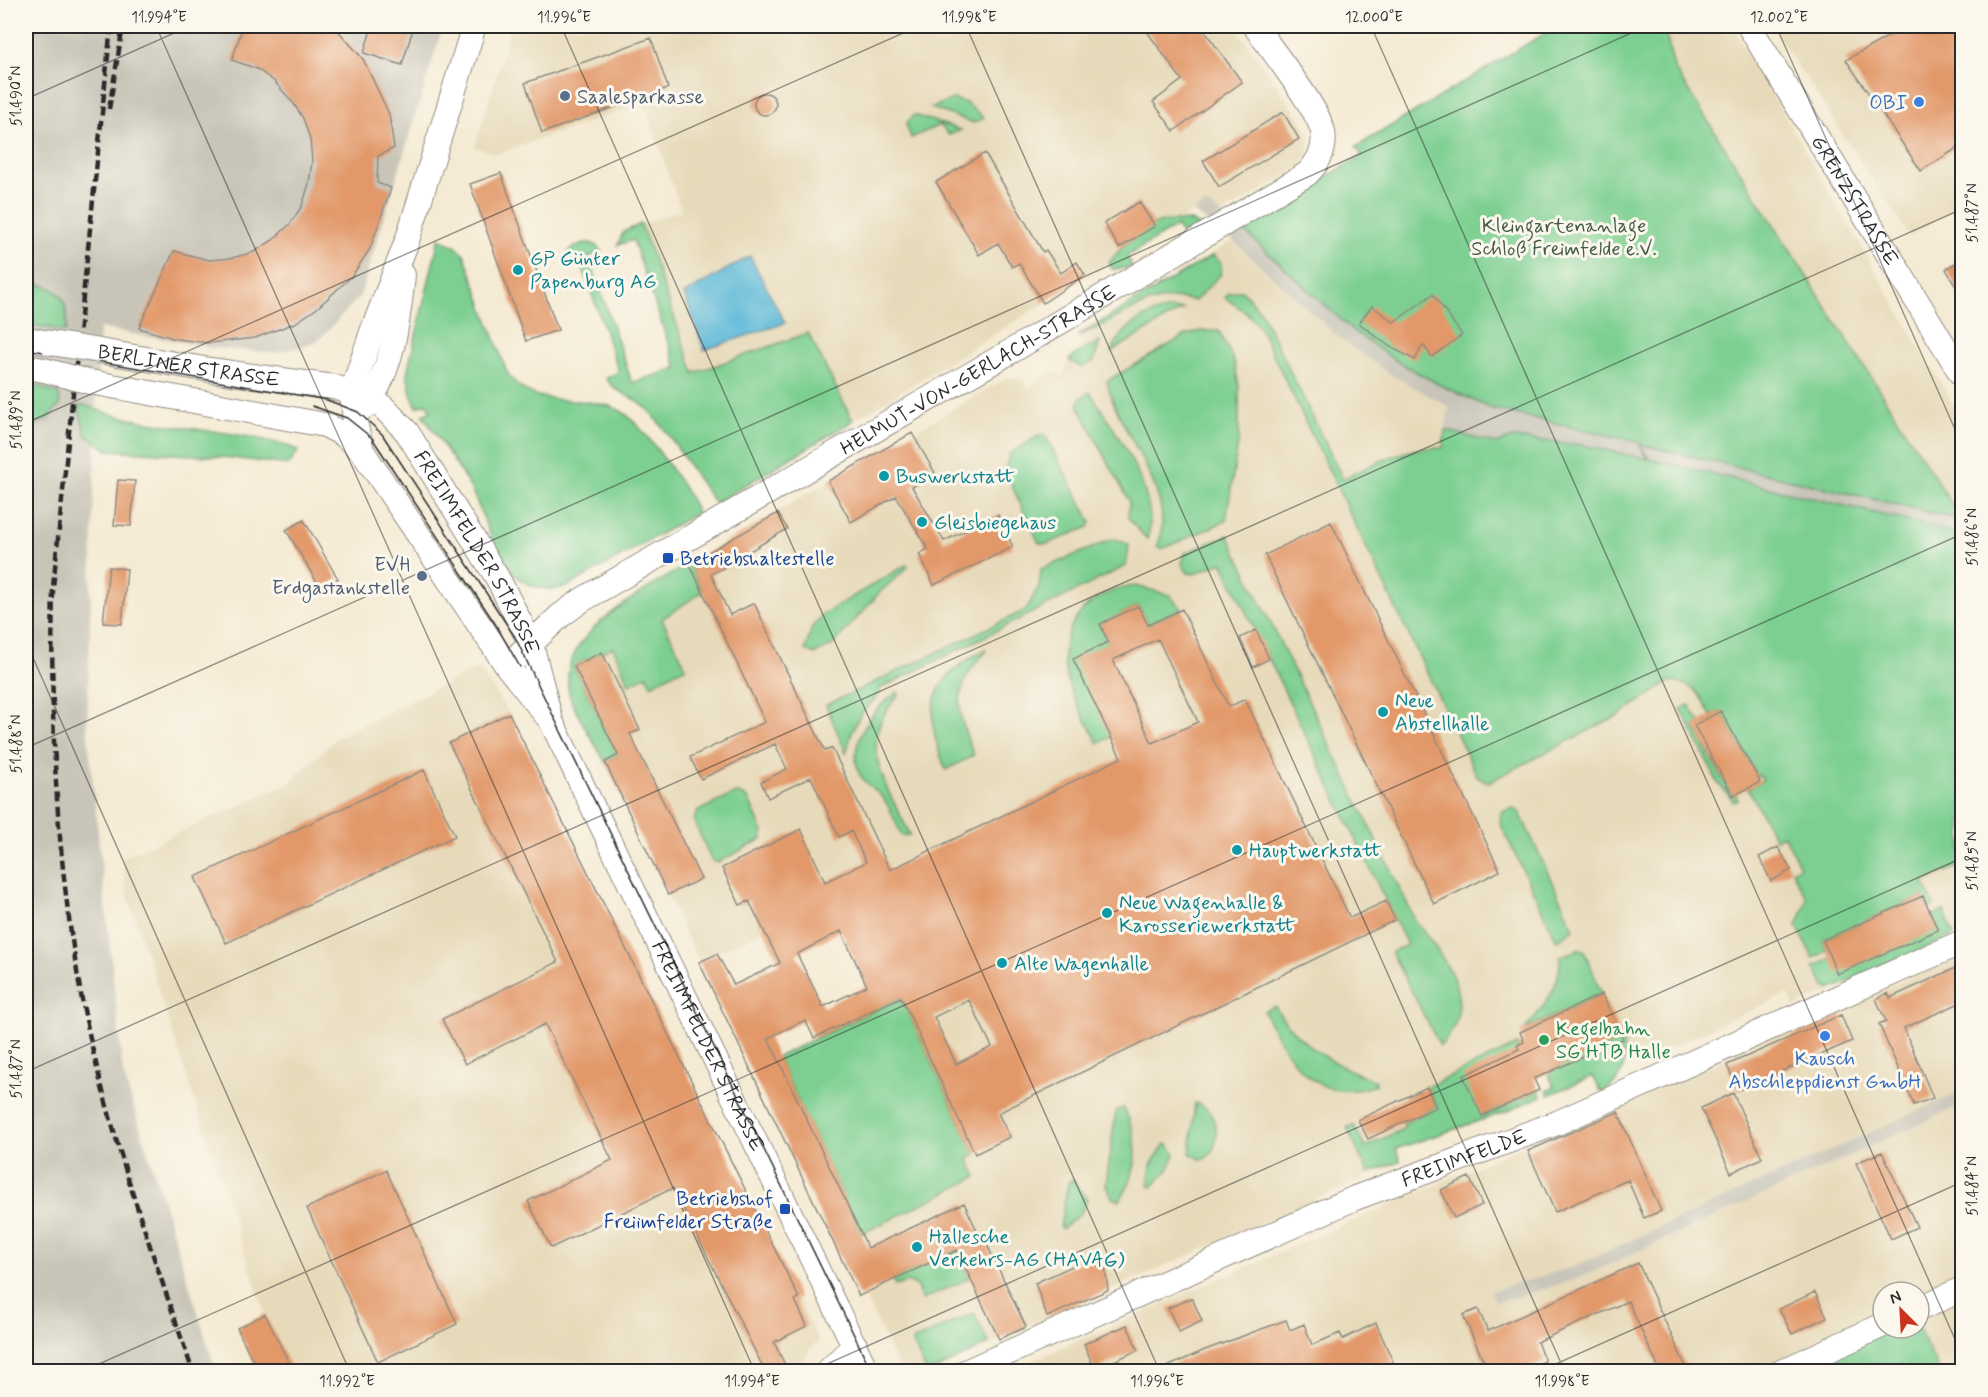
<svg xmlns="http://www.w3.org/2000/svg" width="1988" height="1397" viewBox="0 0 1988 1397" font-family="Mynerve,sans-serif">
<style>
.built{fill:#e7daba}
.industrial{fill:#c8c4b8}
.green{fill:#7ccf91;stroke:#547d5e;stroke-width:1.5}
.water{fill:#5ab8d8;stroke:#427282;stroke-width:1.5}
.building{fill:#e29869;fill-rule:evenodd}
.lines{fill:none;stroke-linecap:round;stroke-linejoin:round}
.minor-casing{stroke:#908b80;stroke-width:26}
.minor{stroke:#fff;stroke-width:24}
.tram{stroke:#2b2b2b;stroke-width:1.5}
.rail{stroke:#2b2b2b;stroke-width:4.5;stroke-dasharray:9 4.5;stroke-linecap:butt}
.minor-bridge-casing{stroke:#908b80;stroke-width:26;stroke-linecap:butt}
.minor-bridge{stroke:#fff;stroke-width:24}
.ticks{fill:none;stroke:#2b2b2b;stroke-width:1.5;stroke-opacity:0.45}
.service-dot{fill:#5c6f8a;stroke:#fbf7ec;stroke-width:2}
.shop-dot{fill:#3f7fe0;stroke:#fbf7ec;stroke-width:2}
.culture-dot{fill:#0f9aa8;stroke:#fbf7ec;stroke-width:2}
.transit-dot{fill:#1a4fb4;stroke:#fbf7ec;stroke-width:2}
.leisure-dot{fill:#2e9e5b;stroke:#fbf7ec;stroke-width:2}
.labels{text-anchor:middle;stroke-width:6;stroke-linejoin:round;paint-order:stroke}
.service-label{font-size:20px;fill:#4e5e75;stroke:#fbf7ec;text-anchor:start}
.shop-label{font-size:20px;fill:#366cbe;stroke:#fbf7ec;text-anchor:end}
.street-label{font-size:20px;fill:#2b2b2b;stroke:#fbf7ec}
.park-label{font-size:20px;fill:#435c4a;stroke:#fbf7ec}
.culture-label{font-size:20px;fill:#0d838f;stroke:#fbf7ec;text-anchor:start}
.transit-label{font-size:20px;fill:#164399;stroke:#fbf7ec;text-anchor:start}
.leisure-label{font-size:20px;fill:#27864d;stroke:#fbf7ec;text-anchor:start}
.neatline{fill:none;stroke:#2b2b2b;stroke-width:2}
.ticks-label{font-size:15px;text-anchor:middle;fill:#2b2b2b}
</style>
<rect width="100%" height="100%" fill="#fbf7ec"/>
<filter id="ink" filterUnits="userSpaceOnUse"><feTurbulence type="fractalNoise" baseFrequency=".0167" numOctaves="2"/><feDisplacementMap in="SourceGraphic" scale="12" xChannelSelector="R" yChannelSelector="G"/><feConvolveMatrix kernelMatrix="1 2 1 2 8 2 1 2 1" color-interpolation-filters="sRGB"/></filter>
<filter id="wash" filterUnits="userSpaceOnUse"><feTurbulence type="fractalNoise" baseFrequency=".008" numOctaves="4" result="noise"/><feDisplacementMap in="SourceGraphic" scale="24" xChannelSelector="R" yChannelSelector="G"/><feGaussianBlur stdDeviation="1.35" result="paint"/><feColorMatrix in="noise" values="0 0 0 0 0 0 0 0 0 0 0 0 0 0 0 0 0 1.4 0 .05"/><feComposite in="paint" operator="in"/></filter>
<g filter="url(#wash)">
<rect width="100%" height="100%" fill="#f5ebd4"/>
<!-- built -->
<path class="built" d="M511,26H1235L1302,121L1309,136L1310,151L1301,167L1208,222L1193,212L853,421L808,333L694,373L641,224L681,210L644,103L496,154L475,147Z
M1664,26H1732L1962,419V520L1674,68Z
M1771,26H1962V204L1910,236Z
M1233,241L1339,338L1393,376L1449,408L1443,448L1427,447L1962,857V931L1795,1007L1788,994L1654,1054L1652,1048L1624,1060L1623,1040L1534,1079L1541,1096L1508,1111L1396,1149L1401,1162L1026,1327L933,1371H900L866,1299L859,1296L834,1247L977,1176L968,1158L975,1154L901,997L880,920L805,910L699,962L605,762L569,694L567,673L577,648L596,625L689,563L1008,377L1023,379L1028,388L1054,372L1063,376L1070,356L1082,350L1077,336Z
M478,668L509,713L819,1341L809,1350L797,1371H293L265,1314L127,894L122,858L288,784L339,736Z
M1962,955V1091L1572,1267L1491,1291L1497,1303L1577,1279L1962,1104V1287L1919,1307V1292H1883V1323L1778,1371L1021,1372L1020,1366Z
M1962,1293V1371H1940L1918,1328L1919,1311Z"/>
<!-- industrial -->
<path class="industrial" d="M26,26H443L360,296L317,342L277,353L213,348L99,328L87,727L123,1073L216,1371H26Z
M1206,204L1241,228L1373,346L1440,385L1490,408L1962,520V534L1582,445L1513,438L1496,444L1445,430L1449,407L1393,376L1339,338L1228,236L1193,212Z
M1962,1091V1104L1959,1106L1577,1279L1496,1303L1491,1291L1572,1267Z"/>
<!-- green -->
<path class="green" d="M1557,26H1664L1674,68L1962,520L1639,444L1650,459L1962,534V864L1924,882L1934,906L1929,908L1923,896L1823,940L1827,951L1813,958L1797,926L1807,899L1792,871L1800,866L1784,835L1775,839L1748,788L1763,780L1760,775L1757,776L1721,711L1711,716C1700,695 1697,683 1669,682L1621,714L1489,782L1478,778L1260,328L1247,313L1225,298L1229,293L1242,290L1261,312L1343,479C1374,464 1407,445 1443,448L1445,430L1496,444L1513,438L1582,445L1648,459L1638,442L1490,408L1440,385L1398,362L1352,330L1241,228L1357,159L1362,155L1356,147Z
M953,99L966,103L984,118L974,123L931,108Z
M914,115L961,130L949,135L940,125L911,138L906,124Z
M1191,221L1202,227L1184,238L1177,226L1127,256L1133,268L1112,269L1109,263C1120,247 1142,228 1162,222C1171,220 1182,222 1191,221Z
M641,224L694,373L808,333L853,421L715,503C691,473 673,435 646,408C634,396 614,393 606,378L619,372L580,260L567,264L566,257L570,250C581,242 594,239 601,251L589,257L632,383L677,368L633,240L618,245L623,232Z
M439,238L455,246L464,254L506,370C528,413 583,392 619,410C640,420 688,490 697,513L567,587C503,602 492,531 471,489C457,464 439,440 423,415L431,411L426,403L417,407L411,395L407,373Z
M1213,255L1221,263V274L1195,301C1150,288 1118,323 1077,336Z
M26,281C59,288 70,295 66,331L26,324Z
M1171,309H1183L1111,352C1123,326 1143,313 1171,309Z
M1201,331H1219L1234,361L1239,386V437L1226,521L1162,549L1157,547C1180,492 1117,434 1107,381L1186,335Z
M1100,342L1094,361L1082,368L1069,360L1082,350Z
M26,382L59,394L60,405L46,420L26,427Z
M1090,392C1112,425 1163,499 1147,539L1128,518L1129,501L1078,406L1080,399Z
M84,405C152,432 230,425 299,450L289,465L223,457L108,450L86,435L78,406Z
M1040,435H1045L1091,522L1089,527L1047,544L1039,543L1005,472L1009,454Z
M1228,535L1415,920C1443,958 1483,1002 1440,1046L1391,952L1407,945L1222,562L1194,574L1188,573L1182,564L1185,553Z
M1113,539L1122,541L1129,546L1126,566L879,689L880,693L860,715L852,732L846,753L826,705L1026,610L1039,586L1041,569Z
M689,563L702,592L662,619L686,667L651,685L647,675L629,684L613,647L574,666L618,755L605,762C596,744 572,710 569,693C555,632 647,591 689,563Z
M907,564L908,567L880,592L833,645L815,654L805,650L812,627L822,615Z
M1136,586L1169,595L1182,609L1148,625L1138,606L1100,624L1108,642L1111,737L1098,743C1088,722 1071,698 1066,675C1055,627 1090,589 1136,586Z
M985,650L986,652C951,685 956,715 974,755L946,770C922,713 928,678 985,650Z
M898,692L899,695C853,742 887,786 910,835L902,836C896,824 891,808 883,798C876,789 866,786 860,775C846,744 873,708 898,692Z
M1689,705L1700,722L1694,726L1732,796L1736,794L1738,800L1733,801L1718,783L1681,709Z
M736,793L748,798L763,832L762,839L717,863L711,860L694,821L698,811Z
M1513,808L1520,813L1574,929L1557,941L1500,823L1501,812Z
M1944,911L1954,935L1830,990L1824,986L1814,967L1831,959L1938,930L1932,916Z
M1579,949L1584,950L1602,994L1525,1029C1543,1008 1561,987 1560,957Z
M901,997L975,1154L968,1158L977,1177L861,1234L777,1057Z
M1275,1006C1294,1043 1338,1067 1376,1081L1375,1085C1314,1108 1286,1056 1264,1011Z
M1623,1039C1626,1062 1625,1079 1604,1092L1600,1090L1593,1076L1549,1095L1547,1090L1554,1087L1548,1072Z
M1517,1045L1519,1049L1482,1116L1539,1090L1541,1096L1508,1111L1396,1149L1400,1161L1368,1173L1347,1128L1354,1125L1365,1147L1405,1128L1403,1123L1436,1107L1427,1087Z
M1195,1103C1219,1107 1225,1150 1202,1160L1190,1153Z
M1124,1108C1140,1142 1141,1168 1120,1200L1113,1199L1106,1185L1116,1110Z
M1168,1144L1175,1154L1168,1170L1152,1187L1148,1185L1151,1165L1164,1145Z
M1072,1179L1087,1200L1081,1213L1062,1229L1060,1227L1068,1183Z
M957,1250L970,1278L922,1300L916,1285L906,1282L895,1286L893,1280Z
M974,1313L989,1344L933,1371H926L912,1341Z
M1883,1328H1918L1939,1371L1784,1372Z"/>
<!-- water -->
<path class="water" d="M750,256L785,323L704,350L684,294Z"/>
<g id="blocks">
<!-- building -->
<path class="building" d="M243,26H334L363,59L389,114L394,148L378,156L377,183L391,188L370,249L352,276L316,309L295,323L255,338L209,343L176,339L139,328L174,251L209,260L232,258L254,252L273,240L290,224L302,206L309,184L312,161L310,139L303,118L294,104L275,82L257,69L232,60Z
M372,26H414L402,65L364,53Z
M1143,26H1201L1242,82L1174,131L1153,102L1182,80Z
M1907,26H1962V145L1921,171L1846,60Z
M651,38L668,88L542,133L525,83Z
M754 104a11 11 0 1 1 22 0a11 11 0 1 1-22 0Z
M1283,112L1299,139L1219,187L1203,161Z
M985,153L1043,252L1046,250L1061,273L1077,262L1085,275L1043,303L1019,263L1012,267L998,243L979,255L936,182Z
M501,173L558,330L526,341L470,184Z
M1139,202L1155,226L1119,248L1104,223Z
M1962,259V297L1946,269Z
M1433,294L1462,335L1432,357L1423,345L1415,360L1389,346L1359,323L1372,306L1394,322Z
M912,433L935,473L912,487L944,541L998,515L1013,547L934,585L919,554L928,549L896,496L851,522L828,481Z
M118,480L135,481L131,526L114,525Z
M778,513L787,529L748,552L749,555L711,574L730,615L754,603L825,751L832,748L890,870L1121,758L1073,659L1108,642L1100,624L1138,606L1148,625L1182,609L1229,707L1245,699L1350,918L1386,901L1395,920L998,1113L1010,1137L975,1154L901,997L814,1038L805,1020L768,1038L868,1248L964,1203L981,1239L984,1238L1026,1327L999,1339L957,1250L859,1296L699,962L717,954L734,985L780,963L749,901L740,905L722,868L801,829L825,882L866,862L851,831L839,837L811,777L768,798L761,782L787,769L775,744L701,779L690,757L765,722L689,563ZM1158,639L1198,722L1152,743L1113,660ZM841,931L867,986L823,1007L797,954ZM969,1000L992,1047L956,1064L934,1017Z
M304,520L338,579L321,589L286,530Z
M1331,522L1500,871L1434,904L1265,555Z
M109,567L127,569L122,624L103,623Z
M1256,630L1269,659L1253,667L1240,638Z
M602,652L640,730L630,734L701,879L668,895L605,762L618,755L574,666Z
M1721,711L1760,782L1733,796L1694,725Z
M509,713L799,1298L795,1300L807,1326L774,1342L788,1371H765L673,1188L551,1248L528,1201L612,1160L545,1024L465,1064L442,1019L558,962L449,743Z
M424,770L455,836L226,943L195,877Z
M1778,847L1791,870L1771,881L1759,857Z
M1923,896L1938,930L1837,974L1823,940Z
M1962,965V1002L1904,1028L1933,1098L1914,1105L1879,1024L1886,1021L1876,999L1888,993L1890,998Z
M1602,994L1623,1039L1534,1079L1539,1090L1482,1116L1463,1076L1519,1049L1517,1045L1524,1042L1520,1032Z
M1841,1015L1852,1041L1738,1090L1727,1065Z
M1427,1087L1436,1107L1368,1139L1358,1120Z
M1733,1093L1762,1158L1731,1173L1701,1108Z
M1618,1112L1661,1211L1644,1218L1628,1180L1555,1212L1528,1151Z
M1882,1152L1917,1227L1891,1239L1856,1163Z
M386,1170L457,1324L378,1362L307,1208Z
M1469,1177L1482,1205L1454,1218L1441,1190Z
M1099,1254L1105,1266L1108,1290L1047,1317L1035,1283Z
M1638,1263L1688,1371H1660L1628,1301L1537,1342L1545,1361L1523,1371H1488L1463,1315L1478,1309L1488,1331Z
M1815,1292L1827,1317L1792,1334L1779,1309Z
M1192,1298L1202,1321L1179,1332L1168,1308Z
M265,1314L293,1371H258L237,1328Z
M1286,1320L1290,1330L1304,1324L1312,1345L1340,1333L1343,1339L1376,1323L1397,1371H1158L1205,1350Z
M1127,1325L1138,1350L1095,1370L1084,1344Z"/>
</g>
</g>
<g filter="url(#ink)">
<use href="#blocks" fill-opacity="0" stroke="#908b80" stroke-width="1.5"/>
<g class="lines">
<defs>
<g id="minor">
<path id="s1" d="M1749,26L1962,375"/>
<path d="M26,339L51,343"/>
<path id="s2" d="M94,350L210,370L334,387L365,397L383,407L407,432L498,579L531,644L551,721L867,1372"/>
<path d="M26,367L44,370"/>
<path d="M90,382L325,425L343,434L362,451L507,666L546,715"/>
<path d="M360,410C392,383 399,314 403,275"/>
<path d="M362,451L355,422L352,392L372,332L407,241L474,26"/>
<path id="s3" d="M507,666L560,616L582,600L1020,346L1307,174C1318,163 1326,149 1323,132C1319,109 1270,48 1255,26"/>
<path d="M1919,1309L1962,1289"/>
<path d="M827,1372L855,1345"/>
<path id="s4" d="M965,1372L1355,1198L1557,1123L1962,942"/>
<path d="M1781,1372L1883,1325"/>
</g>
</defs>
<!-- minor casing -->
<use href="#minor" class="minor-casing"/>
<!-- minor -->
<use href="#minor" class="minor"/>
<!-- tram -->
<path class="tram" d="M26,349L327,400L358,412L382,434L515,637L872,1372
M312,406L347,418L372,438L496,625L520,667"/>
<!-- rail -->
<path class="rail" d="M111,26L53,587C50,723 56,855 80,989C104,1120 150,1246 193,1372
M109,109L123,26"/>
<defs>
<path id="minor-bridge" d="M51,343L94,350
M44,370L90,382"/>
</defs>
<!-- minor-bridge casing -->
<use href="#minor-bridge" class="minor-bridge-casing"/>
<!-- minor-bridge -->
<use href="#minor-bridge" class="minor-bridge"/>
</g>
</g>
<!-- ticks -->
<path class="ticks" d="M156,26L755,1372M561,26L1160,1372M966,26L1565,1372M1371,26L1962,1355M1776,26L1962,445M26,99L190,26M26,423L919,26M26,642L350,1372M26,748L1647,26M26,1072L1962,209M81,1372L1962,534M809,1372L1962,858M1538,1372L1962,1182"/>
<!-- markers -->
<g class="service-dot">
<circle cx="565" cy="96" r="6"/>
<circle cx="422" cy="576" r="6"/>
</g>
<g class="shop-dot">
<circle cx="1919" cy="102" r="6"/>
<circle cx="1825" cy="1036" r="6"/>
</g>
<g class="culture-dot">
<circle cx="518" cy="270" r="6"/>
<circle cx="884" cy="476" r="6"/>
<circle cx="922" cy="522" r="6"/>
<circle cx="1383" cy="712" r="6"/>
<circle cx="1237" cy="850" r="6"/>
<circle cx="1107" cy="913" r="6"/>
<circle cx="1002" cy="963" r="6"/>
<circle cx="917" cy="1247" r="6"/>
</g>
<g class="transit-dot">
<rect x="662" y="552" width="12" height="12" rx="3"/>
<rect x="779" y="1203" width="12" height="12" rx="3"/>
</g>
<circle class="leisure-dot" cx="1544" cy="1040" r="6"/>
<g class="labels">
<!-- service labels -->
<g class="service-label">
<text x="577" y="103">Saalesparkasse</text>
<text x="410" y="571" text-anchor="end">EVH<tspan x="410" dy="23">Erdgastankstelle</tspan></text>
</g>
<!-- shop labels -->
<g class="shop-label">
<text x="1907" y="109">OBI</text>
<text x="1825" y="1065" text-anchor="middle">Kausch<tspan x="1825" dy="23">Abschleppdienst GmbH</tspan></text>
</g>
<!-- street labels -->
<g class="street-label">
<text dy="7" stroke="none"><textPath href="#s1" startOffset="204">GRENZSTRASSE</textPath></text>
<text dy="7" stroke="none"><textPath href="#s2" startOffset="96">BERLINER STRASSE</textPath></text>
<text dy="7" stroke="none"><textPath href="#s3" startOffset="558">HELMUT-VON-GERLACH-STRASSE</textPath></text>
<text dy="7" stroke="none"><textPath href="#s2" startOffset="470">FREIIMFELDER STRASSE</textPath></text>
<text dy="7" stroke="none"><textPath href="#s2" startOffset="1017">FREIIMFELDER STRASSE</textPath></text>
<text dy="7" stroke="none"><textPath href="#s4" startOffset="543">FREIIMFELDE</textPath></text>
</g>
<!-- park labels -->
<g class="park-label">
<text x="1564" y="232">Kleingartenanlage<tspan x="1564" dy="23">Schloß Freimfelde e.V.</tspan></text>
</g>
<!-- culture labels -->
<g class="culture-label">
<text x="530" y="265">GP Günter<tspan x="530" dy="23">Papenburg AG</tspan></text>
<text x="896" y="483">Buswerkstatt</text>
<text x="934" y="529">Gleisbiegehaus</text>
<text x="1395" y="707">Neue<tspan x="1395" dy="23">Abstellhalle</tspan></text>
<text x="1249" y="857">Hauptwerkstatt</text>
<text x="1119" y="909">Neue Wagenhalle &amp;<tspan x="1119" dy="23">Karosseriewerkstatt</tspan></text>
<text x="1014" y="970">Alte Wagenhalle</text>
<text x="929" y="1243">Hallesche<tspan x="929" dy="23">Verkehrs-AG (HAVAG)</tspan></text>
</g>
<!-- transit labels -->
<g class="transit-label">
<text x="680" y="565">Betriebshaltestelle</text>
<text x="773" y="1205" text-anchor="end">Betriebshof<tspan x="773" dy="23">Freiimfelder Straße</tspan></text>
</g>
<!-- leisure labels -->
<g class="leisure-label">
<text x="1556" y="1035">Kegelbahn<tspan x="1556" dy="23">SG HTB Halle</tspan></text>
</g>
</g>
<!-- margin -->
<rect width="1988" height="1397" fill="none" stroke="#fbf7ec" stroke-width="66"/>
<!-- north arrow -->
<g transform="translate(1901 1310) rotate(336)"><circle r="28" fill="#fbf7ec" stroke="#a8a59f" stroke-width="1.5"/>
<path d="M0-4.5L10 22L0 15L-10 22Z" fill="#c8321e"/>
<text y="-9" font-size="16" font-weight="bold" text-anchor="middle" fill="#2b2b2b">N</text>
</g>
<rect x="33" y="33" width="1922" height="1331" class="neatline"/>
<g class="ticks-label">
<text x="159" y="22">11.994°E</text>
<text x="564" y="22">11.996°E</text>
<text x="969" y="22">11.998°E</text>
<text x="1374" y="22">12.000°E</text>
<text x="1779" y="22">12.002°E</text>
<text transform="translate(16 96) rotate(-90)" y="5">51.490°N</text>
<text transform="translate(1972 213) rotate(-90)" y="5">51.487°N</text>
<text transform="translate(16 420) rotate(-90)" y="5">51.489°N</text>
<text transform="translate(1972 537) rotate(-90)" y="5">51.486°N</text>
<text transform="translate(16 744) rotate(-90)" y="5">51.488°N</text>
<text transform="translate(1972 861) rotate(-90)" y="5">51.485°N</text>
<text transform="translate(16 1069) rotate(-90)" y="5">51.487°N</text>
<text transform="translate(1972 1186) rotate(-90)" y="5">51.484°N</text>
<text x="347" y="1386">11.992°E</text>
<text x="752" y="1386">11.994°E</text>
<text x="1157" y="1386">11.996°E</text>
<text x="1562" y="1386">11.998°E</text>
</g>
</svg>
